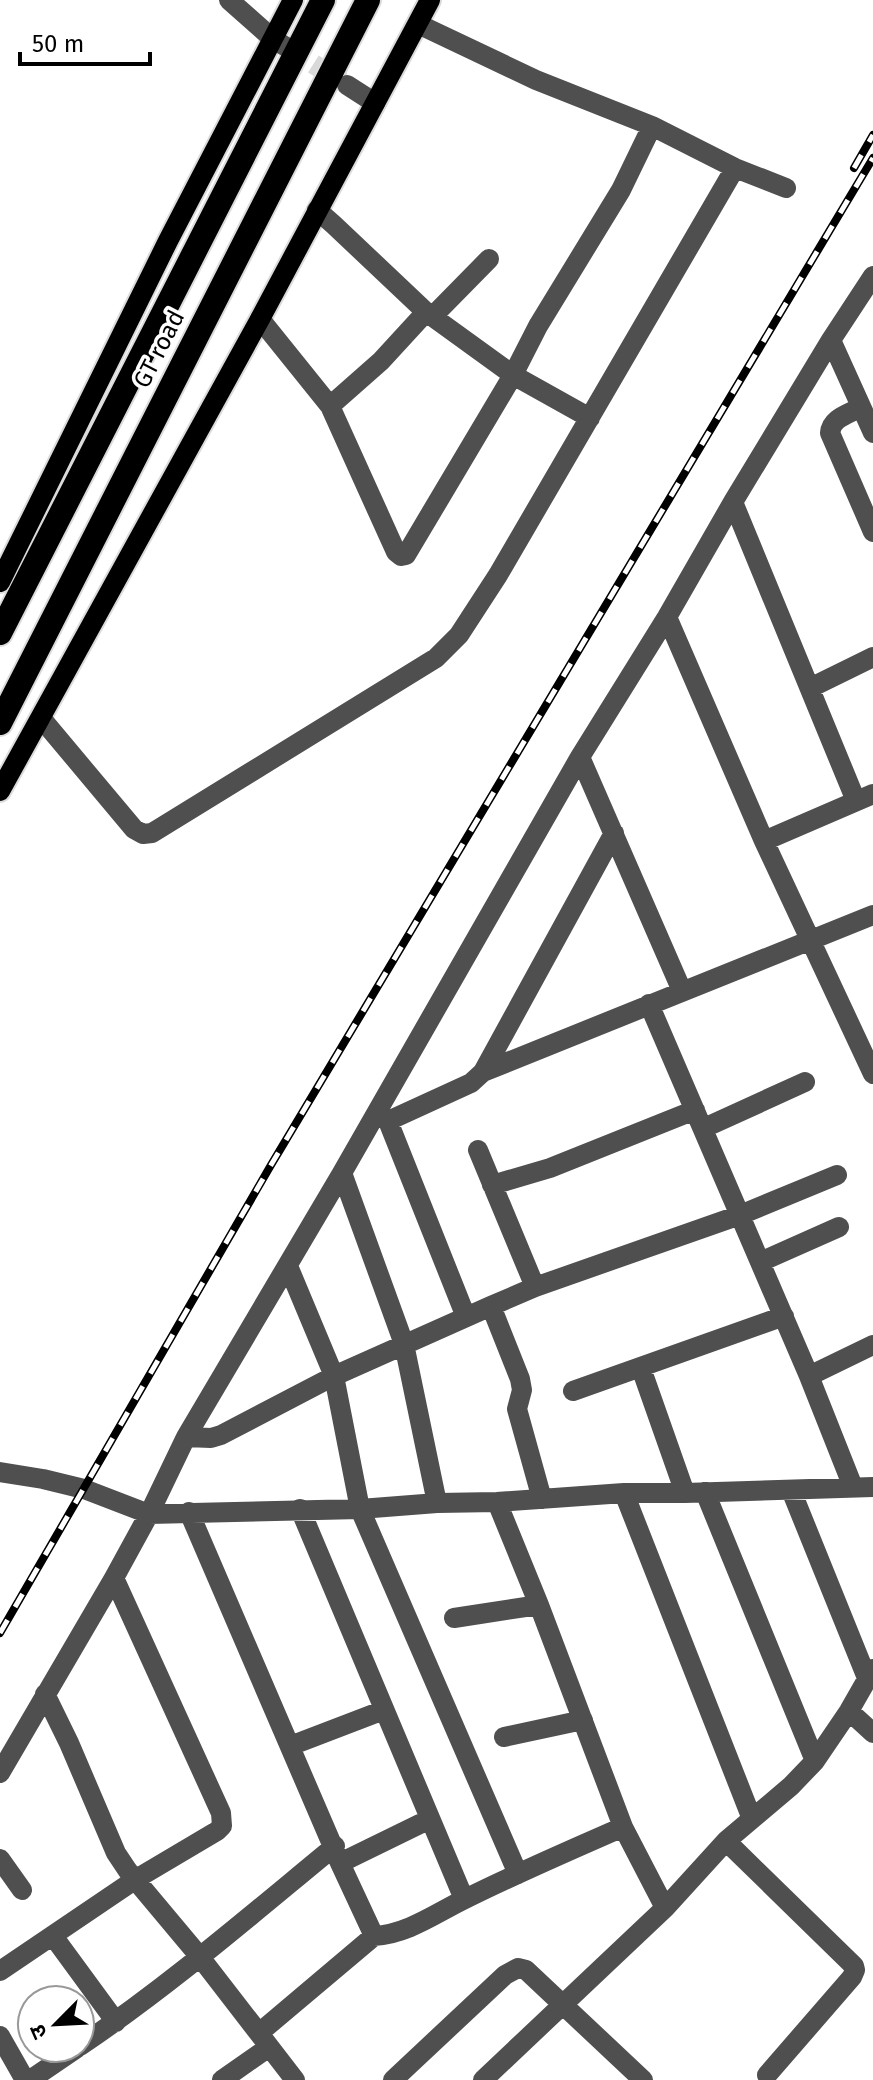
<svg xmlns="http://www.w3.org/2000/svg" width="873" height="2080" viewBox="0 0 873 2080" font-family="'Fira Sans','Noto Sans Devanagari',sans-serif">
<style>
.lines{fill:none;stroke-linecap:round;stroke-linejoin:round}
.minor-tunnel{stroke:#d9d9d9;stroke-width:20;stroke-dasharray:20 10;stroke-linecap:butt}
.major-casing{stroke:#dbdbdb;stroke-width:24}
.highway-casing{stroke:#dbdbdb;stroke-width:28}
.minor{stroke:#4f4f4f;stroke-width:20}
.major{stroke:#000;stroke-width:20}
.highway{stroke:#000;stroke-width:24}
.rail-casing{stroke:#000;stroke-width:8}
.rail{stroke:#fff;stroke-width:5;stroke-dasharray:15;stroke-linecap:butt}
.labels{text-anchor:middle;stroke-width:7;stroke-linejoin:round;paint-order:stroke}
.street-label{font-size:24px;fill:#000;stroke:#fff}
</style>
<rect width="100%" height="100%" fill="#fff"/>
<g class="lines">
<!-- minor-tunnel -->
<path class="minor-tunnel" d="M288,48L342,82"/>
<defs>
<path id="major" d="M0,582L168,241L293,0
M0,791L260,319L430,0"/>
<path id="highway" d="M0,633L323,0
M0,723L368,0"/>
</defs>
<!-- major casing -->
<use href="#major" class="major-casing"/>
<!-- highway casing -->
<use href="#highway" class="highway-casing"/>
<!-- minor -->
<path class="minor" d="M229,0L273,39L288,48
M418,24L536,80L652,126L735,168L786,188
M347,85L375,103
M317,210L334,225L426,312L513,375L590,418
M433,316L489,259
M260,319L330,406L396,552L401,556L406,555L513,375L538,326L621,190L652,126
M831,340L873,433
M330,406L381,361L426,312
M861,407C849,414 831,418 830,433L873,532
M733,502L856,801
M667,617L764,841L873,1074
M810,688L873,657
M41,718L134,829L143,834L152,833L436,658L459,635L498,575L735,168
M580,757L682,991
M764,841L873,794
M649,1004L809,1376L853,1487
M483,1072L614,833
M704,1128L805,1082
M478,1150L535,1287
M342,1173L404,1344L437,1503
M492,1185L550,1168L695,1110
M760,1262L839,1227
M288,1266L334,1376L360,1509L518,1874
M491,1306L520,1379L522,1390L517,1409L542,1499
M466,1317L388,1121L471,1083L483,1072L873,915
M641,1368L685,1493
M809,1376L873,1345
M573,1391L784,1316
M186,1437L211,1438L221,1435L334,1376L491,1306L535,1287L740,1215L837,1175
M0,1472L43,1479L84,1489L149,1514L360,1509L437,1503L497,1502L624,1493H685L873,1487
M791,1490L867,1678
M705,1492L815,1761
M624,1493L752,1819
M300,1509L464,1899
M189,1512L340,1863L374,1936L259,2033
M454,1618L539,1605
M45,1694L69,1743L116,1853L128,1871L200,1957L295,2080
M849,1711L873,1733
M504,1737L583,1720
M290,1746L384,1710
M0,1773L114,1578L149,1514L186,1437L342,1173L580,757L667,617L733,502L831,340L873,276
M623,1827L665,1908
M726,1841L854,1966L855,1970L852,1977L767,2075
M0,1859L22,1890
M340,1863L430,1819
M53,1936L116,2022
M374,1936C408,1934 436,1913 465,1899C517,1873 571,1850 623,1827L539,1605L497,1502
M0,1971L136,1879L217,1831L222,1826L221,1813L114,1578
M0,2036L25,2080
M80,2046C169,1986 251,1915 335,1846
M30,2080L77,2048
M222,2080L269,2047
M393,2080L505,1975L518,1968L526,1970L643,2080
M483,2080L665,1908L726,1841L791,1786L815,1761L849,1711L873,1669"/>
<!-- major -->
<use href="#major" class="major"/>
<!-- highway -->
<use href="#highway" class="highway"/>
<defs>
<path id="rail" d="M854,168L873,135
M0,1633L271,1165L873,158"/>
</defs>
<!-- rail casing -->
<use href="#rail" class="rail-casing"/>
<!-- rail -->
<use href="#rail" class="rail"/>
</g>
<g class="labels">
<!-- street labels -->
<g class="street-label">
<text transform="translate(159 349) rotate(-63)" y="8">GT road</text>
</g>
</g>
<!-- north arrow -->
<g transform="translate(56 2024) rotate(246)"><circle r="38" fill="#ffffff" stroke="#999999" stroke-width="2"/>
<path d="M0-6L14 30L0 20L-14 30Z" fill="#000000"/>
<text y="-12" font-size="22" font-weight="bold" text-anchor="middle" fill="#000000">उ</text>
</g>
<!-- scale -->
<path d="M20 52v12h130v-12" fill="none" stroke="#000000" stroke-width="4"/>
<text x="32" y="52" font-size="24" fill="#000000" stroke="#ffffff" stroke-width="6" paint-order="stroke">50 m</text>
</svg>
